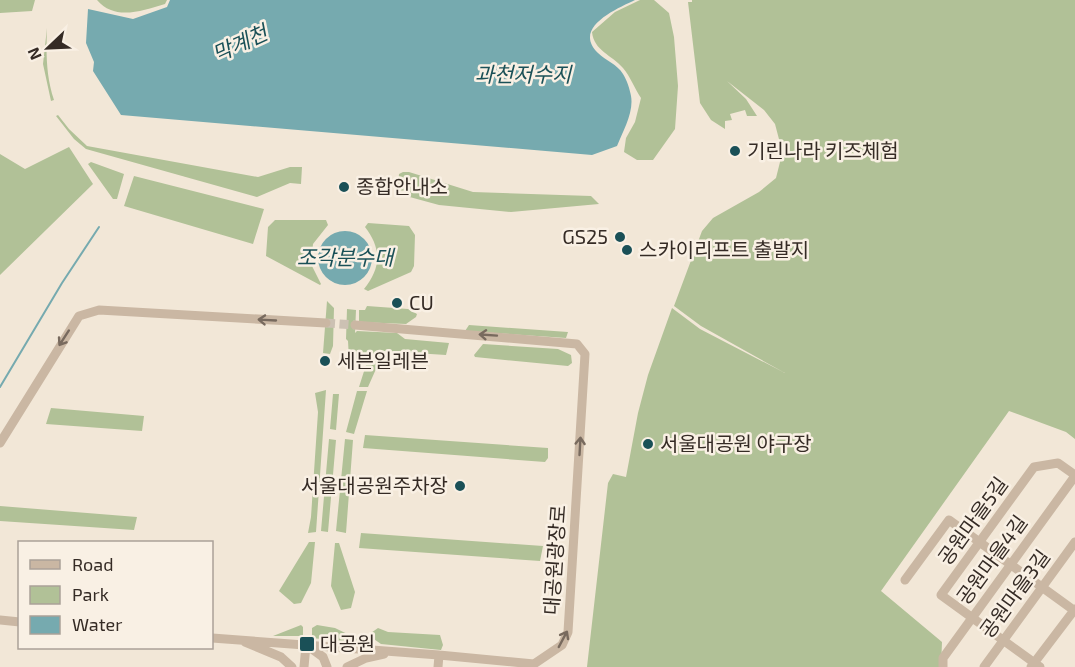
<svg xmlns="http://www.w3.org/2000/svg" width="1075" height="667" viewBox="0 0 1075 667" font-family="'Exo 2','Noto Sans KR',sans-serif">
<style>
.green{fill:#b1c197}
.water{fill:#76aaaf}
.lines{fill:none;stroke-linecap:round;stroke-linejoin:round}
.stream{stroke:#76aaaf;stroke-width:2}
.minor-tunnel{stroke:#ccc1b3;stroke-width:9;stroke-dasharray:9 4.5;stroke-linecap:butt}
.minor{stroke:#cab7a3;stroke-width:9}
.oneway{stroke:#786a5e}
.poi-dot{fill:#1a5057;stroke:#f9f0e4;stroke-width:2}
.labels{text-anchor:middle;stroke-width:5;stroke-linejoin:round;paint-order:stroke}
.poi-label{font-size:20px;fill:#352b25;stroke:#f9f0e4;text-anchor:start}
.street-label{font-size:20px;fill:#352b25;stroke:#f9f0e4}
.water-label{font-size:21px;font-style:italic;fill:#1a5057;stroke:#f9f0e4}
</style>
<rect width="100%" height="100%" fill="#f2e7d7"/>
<!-- green -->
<path class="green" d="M0,0H35L32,11L0,13Z
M97,0H167L165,4C141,11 115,21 97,0Z
M640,0H654L669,13L674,37L678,86L675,129L653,160H637L624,152L626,138L635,122L641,98C635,89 630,76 623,68C612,55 594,51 592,32L615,12Z
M692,0H1075V439L1066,432L1009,411L881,591L942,642L941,667H587L608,483L613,474L626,477L638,413L648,375L672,308L700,329L785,373L701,326L674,306L702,231L713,218L759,192L776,178L781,158L780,143L775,124L764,110L727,81L746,99L757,116H747L745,110L730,114L732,120L725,121V129L711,120L700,103L688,2H692Z
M47,28C46,53 46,76 54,100L51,101L43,64Z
M58,115L69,129L87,146L258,177L290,167H302L301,184L290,183L257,197L86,149L74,139L56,116Z
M69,147L93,184L0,275V154L25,169Z
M91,162L124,174L117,199H113L88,164Z
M403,172H409L473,192L591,196L599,204L511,212L439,205L406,196L407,191L398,190L399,174Z
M134,176L264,209L253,244L124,206Z
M275,220H326L328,225L313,244L311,264L321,284L320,285L266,256L268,227Z
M368,223L409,226L415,235L414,266L411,272L368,291L364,289C381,268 382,249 365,227Z
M327,301L334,308L333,346L330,354L323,353Z
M367,306L408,309L417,314L416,317L406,324L359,322V310H365Z
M347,309L356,310L355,333L357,331L397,333L405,339L449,343L446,355L384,351L368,387H359L366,365L349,359L348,341L346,339Z
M469,325L568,332L566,338L465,331Z
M483,344L558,349L571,355L572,363L568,366L475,357L474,355Z
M326,390L316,532L308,533L311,517L318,412L315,393Z
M357,391H367L354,434L346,432Z
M333,394H339L336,430L330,429Z
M51,408L144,416L142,431L46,424Z
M365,435L548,448V458L545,462L363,448Z
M329,439L336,440L328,532L321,531Z
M345,439L353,440L346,533L336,531Z
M0,506L137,517L134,530L0,521Z
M361,533L543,546L540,561L359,548Z
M309,542H315L311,583L301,603L294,604L279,591Z
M335,543H339L355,592L351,608L341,610L331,586Z
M301,625L303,627V636H273Z
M317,625L335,628L368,644L312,638V628Z
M378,628L388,632L440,635L443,645L441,650L381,644L368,635Z"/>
<!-- water -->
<path class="water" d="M170,0H635C616,9 572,28 598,53C606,61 617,64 623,74C627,80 630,90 631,96C634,112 623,131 617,146L592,155L121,115L93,71L94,62L86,43L88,9L133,19L167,7Z
M318 258a27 27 0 1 1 54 0a27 27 0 1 1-54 0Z"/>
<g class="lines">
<!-- stream -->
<path class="stream" d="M0,387L62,283L99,227"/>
<!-- minor-tunnel -->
<path class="minor-tunnel" d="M326,323L355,325"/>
<!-- minor -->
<path class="minor" d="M0,443L79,316L99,310L326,323
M905,580L949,520L1075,611
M0,620L20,622
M212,638L439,655L534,664L562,645L568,632L585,354L577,344L355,325
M245,642L281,657L292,667
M308,646L323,657L327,667
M304,667L306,645
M347,667L366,658L384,654
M438,667L439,655
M943,667V658L1075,476
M984,667L1075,542
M1031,667L1075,609
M1040,667L941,595L1034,467L1058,463L1075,475"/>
</g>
<!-- one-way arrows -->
<defs><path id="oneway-shaft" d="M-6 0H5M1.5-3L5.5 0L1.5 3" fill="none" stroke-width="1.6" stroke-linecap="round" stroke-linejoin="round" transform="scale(1.5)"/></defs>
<g class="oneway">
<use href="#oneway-shaft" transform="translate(267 320) rotate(-177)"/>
<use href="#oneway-shaft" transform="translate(488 335) rotate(-176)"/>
<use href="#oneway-shaft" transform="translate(64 338) rotate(123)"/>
<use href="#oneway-shaft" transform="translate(580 446) rotate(-87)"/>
<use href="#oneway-shaft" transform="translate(563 639) rotate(-62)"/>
</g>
<!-- markers -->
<g class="poi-dot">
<circle cx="735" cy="151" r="6"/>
<circle cx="344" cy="187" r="6"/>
<circle cx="620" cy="237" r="6"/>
<circle cx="627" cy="250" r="6"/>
<circle cx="397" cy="303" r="6"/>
<circle cx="325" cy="361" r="6"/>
<circle cx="648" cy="444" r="6"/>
<circle cx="460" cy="486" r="6"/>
<rect x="299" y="636" width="16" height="16" rx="3"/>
</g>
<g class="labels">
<!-- poi labels -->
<g class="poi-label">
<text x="747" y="158">기린나라 키즈체험</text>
<text x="356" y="194">종합안내소</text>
<text x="608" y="244" text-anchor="end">GS25</text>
<text x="639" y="257">스카이리프트 출발지</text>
<text x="409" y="310">CU</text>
<text x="337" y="368">세븐일레븐</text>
<text x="660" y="451">서울대공원 야구장</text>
<text x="448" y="493" text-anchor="end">서울대공원주차장</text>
<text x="320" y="651">대공원</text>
</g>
<!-- street labels -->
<g class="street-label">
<text transform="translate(973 521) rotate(-54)" y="7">공원마을5길</text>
<text transform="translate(555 560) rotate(-86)" y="7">대공원광장로</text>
<text transform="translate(992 560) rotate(-54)" y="7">공원마을4길</text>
<text transform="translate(1015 594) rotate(-54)" y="7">공원마을3길</text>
</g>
<!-- water labels -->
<g class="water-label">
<text transform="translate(240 44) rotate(-25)" y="7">막계천</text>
<text x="523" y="82">과천저수지</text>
<text x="345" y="265">조각분수대</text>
</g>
</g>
<!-- legend -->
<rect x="18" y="541" width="195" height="108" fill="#f9f0e4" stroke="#aba198" stroke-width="1.5"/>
<rect x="30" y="560" width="30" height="9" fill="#cab7a3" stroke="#aba198" stroke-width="1.5"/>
<text x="72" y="571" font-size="18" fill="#352b25">Road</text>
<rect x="30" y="586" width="30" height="18" fill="#b1c197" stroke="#aba198" stroke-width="1.5"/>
<text x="72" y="601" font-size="18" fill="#352b25">Park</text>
<rect x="30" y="616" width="30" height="18" fill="#76aaaf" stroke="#aba198" stroke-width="1.5"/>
<text x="72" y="631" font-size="18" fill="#352b25">Water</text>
<!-- north arrow -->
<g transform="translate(48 48) rotate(247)" stroke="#f9f0e4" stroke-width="4.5" paint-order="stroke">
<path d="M0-4.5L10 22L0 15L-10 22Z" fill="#352b25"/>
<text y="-9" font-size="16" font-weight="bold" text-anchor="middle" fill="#352b25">N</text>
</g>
</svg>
